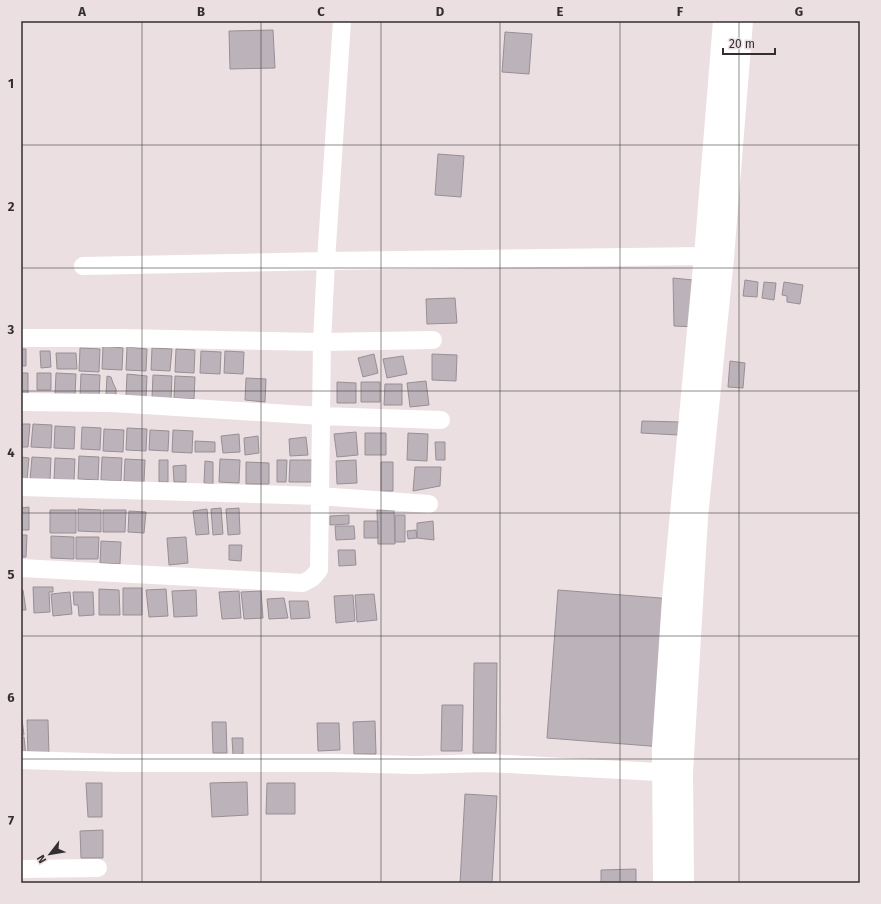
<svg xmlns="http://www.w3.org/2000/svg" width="881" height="904" viewBox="0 0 881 904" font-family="'Fira Sans',sans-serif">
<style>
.building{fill:#bcb3ba;stroke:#988f95}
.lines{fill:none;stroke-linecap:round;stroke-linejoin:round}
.minor{stroke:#fff;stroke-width:18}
.tertiary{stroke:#fff;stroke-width:22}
.grid{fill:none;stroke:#332f30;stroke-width:1;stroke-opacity:0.55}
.neatline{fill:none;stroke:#332f30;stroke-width:1.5}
.grid-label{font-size:13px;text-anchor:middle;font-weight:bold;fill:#332f30}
</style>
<rect width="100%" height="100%" fill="#ebdfe2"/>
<!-- building -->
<path class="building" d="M273,30L275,68L230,69L229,31Z
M505,32L532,34L529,74L502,72Z
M438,154L464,156L461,197L435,195Z
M673,278L703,281L698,327L674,326Z
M745,280L758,282L757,297L743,296Z
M764,282L776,283L774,300L762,298Z
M784,282L803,285L800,304L787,302V296L782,295Z
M455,298L457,323L427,324L426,299Z
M103,346L123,348L122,370L102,369Z
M127,347L147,349L146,371L126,370Z
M80,348L100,349L99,372L79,371Z
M152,348L172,349L170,371L151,370Z
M21,349H26V366H21Z
M176,349L195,350L194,373L175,372Z
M40,351H50L51,367L41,368Z
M201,351L221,352L220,374L200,373Z
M225,351L244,352L243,374L224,373Z
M56,353H76L77,369H57Z
M374,354L378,373L363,377L358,358Z
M432,354L457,355L456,381L432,380Z
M403,356L407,374L387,378L383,359Z
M730,361L745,363L743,388L728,387Z
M21,373H28V394H21Z
M37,373H51V390H37Z
M56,373L76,374L75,396L55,395Z
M81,374L100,375L99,398L80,397Z
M127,374L147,376L146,398L126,397Z
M153,375L172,376L171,399L152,398Z
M107,376L111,377L113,383L116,389V397L106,396Z
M175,376L195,377L194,399L174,398Z
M246,378L266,379L265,402L245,400Z
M426,381L429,405L410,407L407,383Z
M337,382L356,383V403H337Z
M361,382H380V402H361Z
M385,384H402V405H384Z
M642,421L680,422L678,435L641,433Z
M21,424H30L28,447H21Z
M33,424L52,425L51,448L31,447Z
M55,426L75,427L74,449L54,448Z
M82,427L101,428L100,450L81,449Z
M127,428L147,429L146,451L126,450Z
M104,429L124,430L123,452L103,451Z
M150,430L169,431L168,451L149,450Z
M173,430L193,431L192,453L172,452Z
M356,432L358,455L337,457L334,434Z
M365,433H386V455H365Z
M408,433L428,434L427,461L407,460Z
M239,434L240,452L223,453L221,436Z
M258,436L259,453L245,455L244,438Z
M306,437L308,455L290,456L289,439Z
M195,441L215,442V452H195Z
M435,442H445V460H436Z
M79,456L99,457L98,480L78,479Z
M21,457L29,458L27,480H21Z
M32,457L51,458L50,481L30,480Z
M102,457L122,458L121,481L101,480Z
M55,458L75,459L74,481L54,480Z
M125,459L145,460L144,482L124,481Z
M220,459L240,460L239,483L219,482Z
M159,460H168V482H159Z
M277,460H287L286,482H277Z
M290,460H313L312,482H289Z
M356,460L357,483L337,484L336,461Z
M205,461L213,462V484L204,483Z
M246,462L269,463V484H246Z
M381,462H393V491H381Z
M186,465V482H174L173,466Z
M415,467H441L440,486L413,491Z
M29,507V530H21V508Z
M221,508L223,534L213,535L211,509Z
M239,508L240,534L228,535L226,509Z
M78,509L101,510V532L78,531Z
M207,509L209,534L196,535L193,511Z
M50,510H76V533H50Z
M103,510H126L125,532H103Z
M377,510H394L395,544H378Z
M129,511L146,512L144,533L128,532Z
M349,515V524L330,525V516Z
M395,515H405V542H395Z
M364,521H378V538H364Z
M433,521L434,540L417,538V523Z
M335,526H354L355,539L336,540Z
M416,530L417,538L408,539L407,531Z
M21,535H27L26,557H21Z
M51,536L74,537V559L51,558Z
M76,537H99L98,559H76Z
M186,537L188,563L169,565L167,538Z
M101,541L121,542L120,564L100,563Z
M229,545H242L241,561L229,560Z
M338,550H355L356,565L339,566Z
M33,587H53V592H49L50,612L34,613Z
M123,588H142V615H123Z
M99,589L119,590L120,615H99Z
M166,589L168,616L149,617L146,590Z
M21,590H23L26,610H21Z
M196,590L197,616L174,617L172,591Z
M558,590L673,599L663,747L547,738Z
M239,591L241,618L222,619L219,592Z
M261,591L263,618L244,619L241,592Z
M70,592L72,614L53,616L51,594Z
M73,592H93L94,615L79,616L78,605H74Z
M374,594L377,620L357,622L355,595Z
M353,595L355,621L336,623L334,596Z
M284,598L288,618L269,619L267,599Z
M289,601H308L310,618L291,619Z
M474,663H497L496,753H473Z
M442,705H463L462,751H441Z
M21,719H22L24,735H21Z
M27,720H48L49,756L28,757Z
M375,721L376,754H354L353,722Z
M212,722H226L227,753H213Z
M317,723H339L340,750L318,751Z
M21,737H24L26,756H21Z
M232,738H243V754L233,755Z
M247,782L248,815L212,817L210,783Z
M86,783H102V817H88Z
M267,783H295V814H266Z
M465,794L497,796L492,883H460Z
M103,830V858H81L80,831Z
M636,869V883H601V870Z"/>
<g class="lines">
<!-- minor -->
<path class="minor" d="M83,266L326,261L705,256L718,258
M21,338H122L322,342L433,340
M21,402L112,403L321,416L441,420
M21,487L319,496L429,504
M21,568L303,583L312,578L319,570L322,342L326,261L342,21
M21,760L121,763H334L415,765L488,763L677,773
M21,869L98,868"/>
<!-- tertiary -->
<path class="tertiary" d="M664,883L663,747L673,599L705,256L724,21
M683,883L682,773L697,517L723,258L742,21"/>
</g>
<!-- grid -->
<path class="grid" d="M142,21V883M261,21V883M381,21V883M500,21V883M620,21V883M739,21V883M21,145H860M21,268H860M21,391H860M21,513H860M21,636H860M21,759H860"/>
<!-- border -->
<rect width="881" height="904" fill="none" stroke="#ebdfe2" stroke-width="44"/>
<!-- north arrow -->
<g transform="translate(50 854) rotate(239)" stroke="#ebdfe2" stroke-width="3" paint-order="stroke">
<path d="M0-3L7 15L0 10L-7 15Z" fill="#332f30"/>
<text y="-6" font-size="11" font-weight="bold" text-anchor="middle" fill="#332f30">N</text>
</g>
<!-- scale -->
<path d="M723 48v6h52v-6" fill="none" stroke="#332f30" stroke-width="2"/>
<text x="729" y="48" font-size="12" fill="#332f30" stroke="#ebdfe2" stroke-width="3" paint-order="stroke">20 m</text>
<rect x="22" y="22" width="837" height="860" class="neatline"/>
<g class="grid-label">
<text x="82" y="16">A</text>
<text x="201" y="16">B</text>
<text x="321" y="16">C</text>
<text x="440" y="16">D</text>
<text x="560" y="16">E</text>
<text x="680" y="16">F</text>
<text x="799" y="16">G</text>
<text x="11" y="88">1</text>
<text x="11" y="211">2</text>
<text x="11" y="334">3</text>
<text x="11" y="457">4</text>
<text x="11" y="579">5</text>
<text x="11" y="702">6</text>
<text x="11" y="825">7</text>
</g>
</svg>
